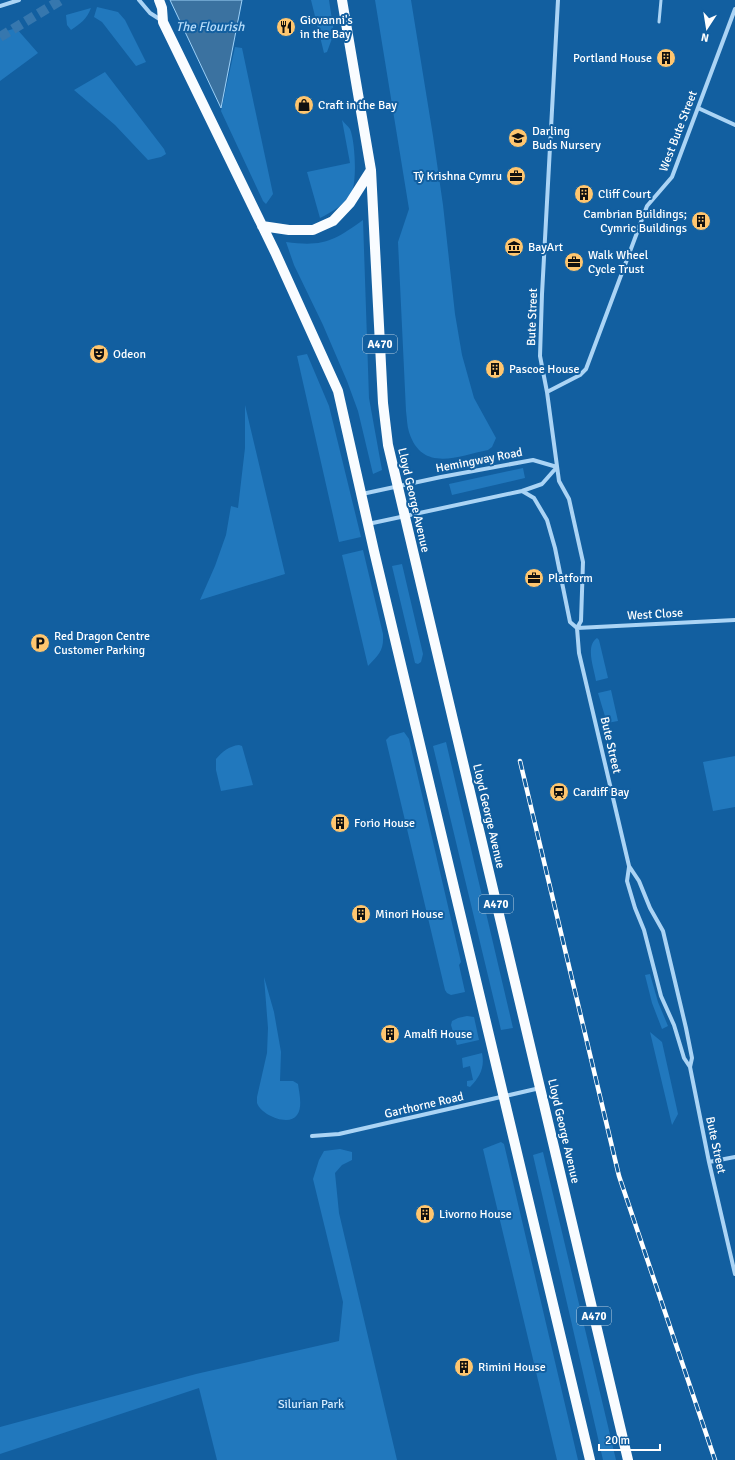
<svg xmlns="http://www.w3.org/2000/svg" width="735" height="1460" viewBox="0 0 735 1460" font-family="Signika,sans-serif">
<style>
.green{fill:#2178bd}
.water{fill:#3b72a0;stroke:#9dd1f8}
.lines{fill:none;stroke-linecap:round;stroke-linejoin:round}
.primary-tunnel{stroke:#3677ae;stroke-width:10;stroke-dasharray:10 5;stroke-linecap:butt}
.service{stroke:#abd4f5;stroke-width:3}
.minor{stroke:#abd4f5;stroke-width:4}
.primary{stroke:#f9fcff;stroke-width:10}
.rail-casing{stroke:#fff;stroke-width:4.5}
.rail{stroke:#125fa0;stroke-width:3;stroke-dasharray:9;stroke-linecap:butt}
.labels{text-anchor:middle;stroke-width:4;stroke-linejoin:round;paint-order:stroke}
.shield{fill:#125fa0;stroke:#b8cfe2;stroke-width:1}
.shield-label{font-size:11px;font-weight:bold;fill:#fff}
.poi-label{font-size:12px;fill:#fff;stroke:#125fa0;text-anchor:start}
.street-label{font-size:12px;fill:#fff;stroke:#125fa0}
.park-label{font-size:12px;fill:#d4ebfe;stroke:#125fa0}
.water-label{font-size:13px;font-style:italic;fill:#b8defb;stroke:#125fa0}
</style>
<rect width="100%" height="100%" fill="#125fa0"/>
<!-- green -->
<path class="green" d="M311,0H329L334,33L327,52L324,53Z
M375,0H411L433,136L443,205L455,314L462,355L474,398L496,438L492,447L488,450C458,456 422,473 409,432C407,426 407,418 406,411L398,242L409,209Z
M97,7L118,12L125,20L146,62L136,66L102,22L94,17Z
M91,8C87,19 80,24 71,30L67,25L66,15Z
M16,28L38,53L0,81V33Z
M235,47L242,48L273,194L266,204L263,201L221,111Z
M105,72L164,149L166,154L161,157L148,160L115,125L74,90Z
M342,120C344,123 348,126 350,129C355,141 357,179 352,191C346,204 332,212 320,218L307,172L350,163Z
M363,220L369,398L382,470L373,474L358,411L347,381L323,325L294,265L286,242C323,247 334,241 363,220Z
M307,354L329,406L361,537L339,542L297,356Z
M245,405L285,574L200,600L215,566L226,535L231,506L238,508L245,448Z
M523,468L525,478L452,495L449,484Z
M363,550L383,634C384,651 379,654 368,666L342,555Z
M402,564L423,654L421,662L418,664L415,663L392,566Z
M597,638L599,640L608,678L596,681C594,668 585,646 597,638Z
M611,690L618,721L607,723L598,693Z
M404,732L409,739L461,962L459,965L465,992L451,995L447,993L445,990L386,740L390,736Z
M446,742L513,1028L501,1030L433,746Z
M239,745L242,746L253,785L221,791L216,770V759C222,752 229,746 239,745Z
M735,756V807L713,811L703,762Z
M650,974L658,1002L668,1026L662,1029L652,1003L645,975Z
M264,977L274,1012L281,1052L280,1081H293L298,1084C299,1092 303,1107 297,1115C289,1127 261,1115 257,1103C257,1101 257,1099 257,1097L267,1053L268,1028Z
M467,1016L474,1017L479,1040L457,1045L451,1025L452,1021L458,1018Z
M650,1032L662,1042L678,1114L672,1125Z
M482,1053C485,1067 480,1077 470,1087L467,1086V1081L473,1080L470,1066L463,1068L462,1058Z
M501,1142L504,1144L578,1460H557L483,1149Z
M340,1149L352,1152V1160L342,1165L335,1173L339,1213L397,1460H217L199,1388L0,1454V1427L196,1374L339,1341L343,1302L313,1179L319,1160L324,1151Z
M543,1152L616,1460H603L533,1155Z"/>
<!-- water -->
<path class="water" d="M170,0H242L221,108Z"/>
<g class="lines">
<!-- primary-tunnel -->
<path class="primary-tunnel" d="M0,37L61,0"/>
<!-- service -->
<path class="service" d="M659,22L661,0"/>
<!-- minor -->
<path class="minor" d="M139,0L150,13L161,20
M558,0L542,294L540,356L547,392L559,481L569,499L583,562L581,621L577,628L579,653L629,866L639,881L650,908L663,931L686,1028L692,1058L690,1067L709,1162L735,1274
M0,6L19,0
M698,108L735,125
M547,392L580,375L586,369L647,206L672,177L735,9
M522,491L534,498L547,520L555,548L570,622L577,628
M362,494L441,477L533,460L557,467
M368,524L522,491L542,484L557,467
M577,628L735,620
M629,867L627,881L635,908L644,930L661,996L674,1025L684,1058L690,1067
M312,1136L339,1134L540,1088
M709,1162L735,1157"/>
<!-- primary -->
<path class="primary" d="M159,0L162,8L163,22L275,252L338,391L374,551L590,1460
M342,0L371,170L383,403L388,445L628,1460
M262,226L289,230H313L333,221L350,203L371,170"/>
<defs>
<path id="rail" d="M520,761L619,1176L715,1460"/>
</defs>
<!-- rail casing -->
<use href="#rail" class="rail-casing"/>
<!-- rail -->
<use href="#rail" class="rail"/>
</g>
<!-- icons -->
<defs>
<symbol id="restaurant-disc" viewBox="-11 -11 22 22"><circle r="9.5" fill="#ffc66f" stroke="#125fa0"/><path d="M-5-6h1v4h1v-4h1v4h1v-4h1v5L-1.5 .5V6h-2V.5L-5-1ZM5-6V6H3V1.5H1.5Q1.5-4 5-6Z" fill="#111"/></symbol>
<symbol id="building-disc" viewBox="-11 -11 22 22"><circle r="9.5" fill="#ffc66f" stroke="#125fa0"/><path d="M-4-6H4V6H1V3H-1V6H-4ZM-2.5-4.3h1.7v1.8h-1.7ZM.8-4.3h1.7v1.8H.8ZM-2.5-1h1.7V.8h-1.7ZM.8-1h1.7V.8H.8Z" fill="#111"/></symbol>
<symbol id="shop-disc" viewBox="-11 -11 22 22"><circle r="9.5" fill="#ffc66f" stroke="#125fa0"/><path d="M-5-2.5h2.3a2.7 3.5 0 0 1 5.4 0H5L5.5 6h-11ZM-1.5-2.5h3a1.5 2.3 0 0 0-3 0Z" fill="#111"/></symbol>
<symbol id="school-disc" viewBox="-11 -11 22 22"><circle r="9.5" fill="#ffc66f" stroke="#125fa0"/><path d="M0-5L7-2L0 1L-7-2ZM-4 1L0 2.5L4 1V4Q0 6-4 4Z" fill="#111"/></symbol>
<symbol id="office-disc" viewBox="-11 -11 22 22"><circle r="9.5" fill="#ffc66f" stroke="#125fa0"/><path d="M-6-3h4V-5.5h4V-3h4V5H-6ZM-1-4.5V-3h2v-1.5ZM-6 0V1H6V0Z" fill="#111"/></symbol>
<symbol id="museum-disc" viewBox="-11 -11 22 22"><circle r="9.5" fill="#ffc66f" stroke="#125fa0"/><path d="M0-6L6-3V-2H-6V-3ZM-5-1h2V3h-2ZM-1-1h2V3h-2ZM3-1h2V3H3ZM-6 4H6V6H-6Z" fill="#111"/></symbol>
<symbol id="theatre-disc" viewBox="-11 -11 22 22"><circle r="9.5" fill="#ffc66f" stroke="#125fa0"/><path d="M-5-5.5Q0-4 5-5.5V0Q5 5 0 6Q-5 5-5 0ZM-3.3-2.5H-1v1.5H-3.3ZM1-2.5H3.3v1.5H1ZM-2.8 1Q0 5.5 2.8 1Z" fill="#111"/></symbol>
<symbol id="parking-disc" viewBox="-11 -11 22 22"><circle r="9.5" fill="#ffc66f" stroke="#125fa0"/><path d="M-3.5-5.5H1a3.5 3.5 0 0 1 0 7H-1V5.5H-3.5ZM-1-3.4V-.6H.8a1.4 1.4 0 0 0 0-2.8Z" fill="#111"/></symbol>
<symbol id="station-disc" viewBox="-11 -11 22 22"><circle r="9.5" fill="#ffc66f" stroke="#125fa0"/><path d="M-3-6H3Q5-6 5-4V2Q5 4 3 4L4.5 6H3L1.5 4h-3L-3 6H-4.5L-3 4Q-5 4-5 2V-4Q-5-6-3-6ZM-3.5-4v3h7v-3ZM-3.5 1v1.5H-2V1ZM2 1v1.5H3.5V1Z" fill="#111"/></symbol>
</defs>
<g fill-rule="evenodd">
<use href="#restaurant-disc" x="275" y="16" width="22" height="22"/>
<use href="#building-disc" x="655" y="47" width="22" height="22"/>
<use href="#shop-disc" x="293" y="94" width="22" height="22"/>
<use href="#school-disc" x="507" y="127" width="22" height="22"/>
<use href="#office-disc" x="505" y="165" width="22" height="22"/>
<use href="#building-disc" x="573" y="183" width="22" height="22"/>
<use href="#building-disc" x="690" y="210" width="22" height="22"/>
<use href="#museum-disc" x="503" y="236" width="22" height="22"/>
<use href="#office-disc" x="563" y="251" width="22" height="22"/>
<use href="#theatre-disc" x="88" y="343" width="22" height="22"/>
<use href="#building-disc" x="484" y="358" width="22" height="22"/>
<use href="#office-disc" x="523" y="567" width="22" height="22"/>
<use href="#parking-disc" x="29" y="632" width="22" height="22"/>
<use href="#station-disc" x="548" y="781" width="22" height="22"/>
<use href="#building-disc" x="329" y="812" width="22" height="22"/>
<use href="#building-disc" x="350" y="903" width="22" height="22"/>
<use href="#building-disc" x="379" y="1023" width="22" height="22"/>
<use href="#building-disc" x="414" y="1203" width="22" height="22"/>
<use href="#building-disc" x="453" y="1356" width="22" height="22"/>
</g>
<g class="labels">
<!-- shield labels -->
<g class="shield">
<rect x="363" y="335" width="34" height="18" rx="3"/>
<rect x="479" y="895" width="34" height="18" rx="3"/>
<rect x="577" y="1307" width="34" height="18" rx="3"/>
</g>
<g class="shield-label">
<text x="380" y="348">A470</text>
<text x="496" y="908">A470</text>
<text x="594" y="1320">A470</text>
</g>
<!-- poi labels -->
<g class="poi-label">
<text x="300" y="24">Giovanni's<tspan x="300" dy="14">in the Bay</tspan></text>
<text x="652" y="62" text-anchor="end">Portland House</text>
<text x="318" y="109">Craft in the Bay</text>
<text x="532" y="135">Darling<tspan x="532" dy="14">Buds Nursery</tspan></text>
<text x="502" y="180" text-anchor="end">Tŷ Krishna Cymru</text>
<text x="598" y="198">Cliff Court</text>
<text x="687" y="218" text-anchor="end">Cambrian Buildings;<tspan x="687" dy="14">Cymric Buildings</tspan></text>
<text x="528" y="251">BayArt</text>
<text x="588" y="259">Walk Wheel<tspan x="588" dy="14">Cycle Trust</tspan></text>
<text x="113" y="358">Odeon</text>
<text x="509" y="373">Pascoe House</text>
<text x="548" y="582">Platform</text>
<text x="54" y="640">Red Dragon Centre<tspan x="54" dy="14">Customer Parking</tspan></text>
<text x="573" y="796">Cardiff Bay</text>
<text x="354" y="827">Forio House</text>
<text x="375" y="918">Minori House</text>
<text x="404" y="1038">Amalfi House</text>
<text x="439" y="1218">Livorno House</text>
<text x="478" y="1371">Rimini House</text>
</g>
<!-- street labels -->
<g class="street-label">
<text transform="translate(678 131) rotate(-69)" y="4">West Bute Street</text>
<text transform="translate(532 317) rotate(-88)" y="4">Bute Street</text>
<text transform="translate(479 460) rotate(-11)" y="4">Hemingway Road</text>
<text transform="translate(414 500) rotate(77)" y="4">Lloyd George Avenue</text>
<text transform="translate(655 614) rotate(-3)" y="4">West Close</text>
<text transform="translate(611 745) rotate(77)" y="4">Bute Street</text>
<text transform="translate(489 816) rotate(77)" y="4">Lloyd George Avenue</text>
<text transform="translate(424 1105) rotate(-13)" y="4">Garthorne Road</text>
<text transform="translate(564 1131) rotate(77)" y="4">Lloyd George Avenue</text>
<text transform="translate(716 1145) rotate(78)" y="4">Bute Street</text>
</g>
<!-- park labels -->
<g class="park-label">
<text x="311" y="1408">Silurian Park</text>
</g>
<!-- water labels -->
<g class="water-label">
<text x="210" y="31">The Flourish</text>
</g>
</g>
<!-- north arrow -->
<g transform="translate(707 28) rotate(192)" stroke="#125fa0" stroke-width="3" paint-order="stroke">
<path d="M0-3L7 15L0 10L-7 15Z" fill="#ffffff"/>
<text y="-6" font-size="11" font-weight="bold" text-anchor="middle" fill="#ffffff">N</text>
</g>
<!-- scale -->
<path d="M599 1444v6h61v-6" fill="none" stroke="#ffffff" stroke-width="2"/>
<text x="605" y="1444" font-size="12" fill="#ffffff" stroke="#125fa0" stroke-width="3" paint-order="stroke">20 m</text>
</svg>
